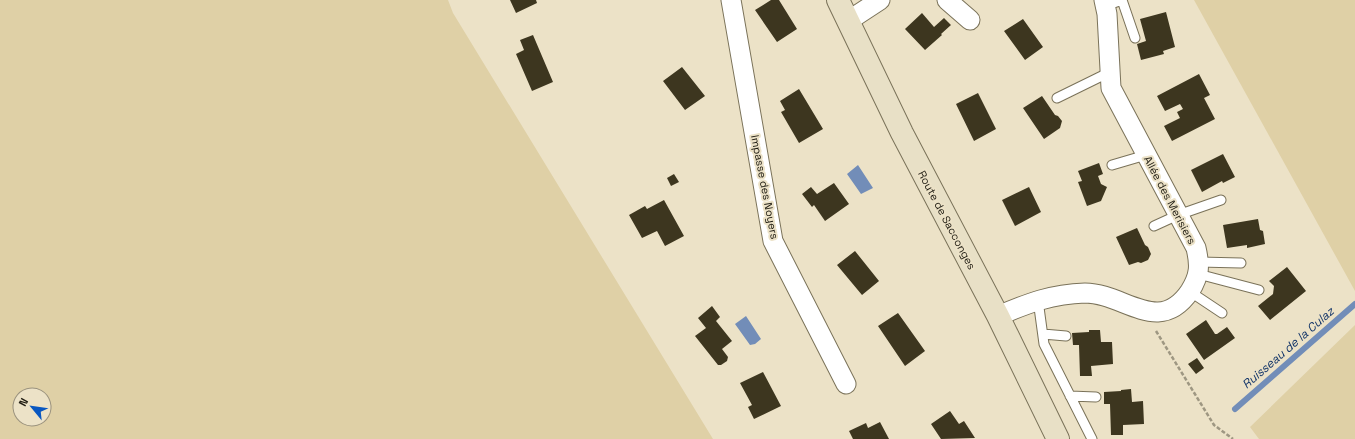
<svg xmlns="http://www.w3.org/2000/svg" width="1355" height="439" viewBox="0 0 1355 439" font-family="'Space Grotesk',sans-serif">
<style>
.green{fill:#dfd0a6;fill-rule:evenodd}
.water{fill:#728db8}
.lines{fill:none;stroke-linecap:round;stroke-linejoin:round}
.stream{stroke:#728db8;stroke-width:6}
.building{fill:#3d361f}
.lane-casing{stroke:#7a7259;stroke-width:11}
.street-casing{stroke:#7a7259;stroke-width:21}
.secondary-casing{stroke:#7a7259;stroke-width:24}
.path{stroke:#9e9782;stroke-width:2.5;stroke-dasharray:4 2;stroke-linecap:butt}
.lane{stroke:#fff;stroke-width:9}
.street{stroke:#fff;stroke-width:19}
.secondary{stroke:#e8e0c6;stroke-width:22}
.labels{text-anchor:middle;stroke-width:4;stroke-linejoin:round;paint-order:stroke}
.street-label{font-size:11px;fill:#1e1b11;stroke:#ece2c7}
.water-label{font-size:12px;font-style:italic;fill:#103368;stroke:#ece2c7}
</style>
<rect width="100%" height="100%" fill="#ece2c7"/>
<!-- green -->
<path class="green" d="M0,0H448L453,13L713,439H0ZM20,395H44V419H20Z
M1194,0H1355V291Z
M1355,325V439H1259L1250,427Z"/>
<!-- water -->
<path class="water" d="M858,165L873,188L861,194L847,174Z
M746,316L761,339L755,344L750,345L735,324Z"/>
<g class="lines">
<!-- stream -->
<path class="stream" d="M1235,409L1355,304"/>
</g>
<!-- building -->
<path class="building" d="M510,0H536L537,3L516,13Z
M771,0H779L797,29L777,42L755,10Z
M1166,12L1175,47L1163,51L1164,54L1141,60L1137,44L1146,41L1140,19Z
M922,13L934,27L944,18L951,25L941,34L942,35L925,50L905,29Z
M1023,19L1043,47L1025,60L1004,31Z
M533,35L553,82L532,91L516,54L524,50L520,40Z
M682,67L705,96L685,110L663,81Z
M1199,74L1210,95L1204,98L1215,119L1172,141L1164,126L1180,118L1177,112L1183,109L1180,104L1165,111L1157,96Z
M799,89L823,129L799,143L781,112L785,110L780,101Z
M978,93L996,129L974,141L956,104Z
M1042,96L1055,115L1058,116L1062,121L1060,128L1044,139L1023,108Z
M1223,154L1235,177L1223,183L1222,181L1202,192L1191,170Z
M1099,163L1103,174L1098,176L1101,184L1107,187L1101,201L1087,206L1078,182L1082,181L1078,171Z
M674,174L679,182L671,186L667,178Z
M834,183L849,204L825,221L814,205L812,207L802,194L811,187L817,194Z
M1029,187L1041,212L1015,226L1002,200Z
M664,200L684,236L665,246L657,231L642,238L629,215L645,206L647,209Z
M1258,219L1260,230L1263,231L1265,244L1247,248V245L1227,248L1223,225Z
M1137,228L1145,245L1148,247L1151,254L1148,260L1141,263L1138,262L1129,265L1116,237Z
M855,251L879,281L862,295L837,265Z
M1287,267L1306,291L1270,320L1258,306L1273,294L1274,286L1269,281Z
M712,306L720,317L716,321L732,341L722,349L728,357L727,361L721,365H718L695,336L706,328L698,318Z
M898,313L925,351L905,366L878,326Z
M1206,320L1215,334H1217L1227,327L1235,338L1204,360L1186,334Z
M1089,330H1100L1101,342H1112L1113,364L1091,366L1092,376H1080L1079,345H1073L1072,333L1089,332Z
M1197,358L1204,368L1196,374L1188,364Z
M763,372L781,406L754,419L748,407L752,405L740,383Z
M1131,389L1132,402L1143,401L1144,424L1123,425V435H1111L1110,404H1104V392L1121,391V390Z
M950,411L959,424L964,421L975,438L941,439L931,424Z
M880,422L889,439H853L849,431L866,423L868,428Z"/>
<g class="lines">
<defs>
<path id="lane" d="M1105,6L1122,0L1135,38
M1057,98L1110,72
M1112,165L1146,155
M1154,226L1178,215L1221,200
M1199,262L1241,263
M1198,274L1259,290
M1189,291L1222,313
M1038,300L1044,344L1092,439
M1043,334L1066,336
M1070,396L1096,397"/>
<path id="street" d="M731,0L773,241L846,384
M947,0L970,20
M848,21L880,0
M998,316C1028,303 1052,294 1085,293C1124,293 1159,337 1190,291C1200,275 1200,265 1196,248L1111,88L1107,14L1104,0"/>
<path id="secondary" d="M838,0L902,133L998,316L1058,439"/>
</defs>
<!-- lane casing -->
<use href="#lane" class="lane-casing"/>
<!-- street casing -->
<use href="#street" class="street-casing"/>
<!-- secondary casing -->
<use href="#secondary" class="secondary-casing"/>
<!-- path -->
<path class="path" d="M1156,331L1214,425L1233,439"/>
<!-- lane -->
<use href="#lane" class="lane"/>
<!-- street -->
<use href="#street" class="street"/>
<!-- secondary -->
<use href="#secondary" class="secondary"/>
</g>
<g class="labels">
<!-- street labels -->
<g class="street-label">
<text transform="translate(765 187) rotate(79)" y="4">Impasse des Noyers</text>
<text transform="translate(1170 200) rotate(62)" y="4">Allée des Merisiers</text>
<text transform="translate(947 220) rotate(62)" y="4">Route de Sacconges</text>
</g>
<!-- water labels -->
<g class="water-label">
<text transform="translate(1288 348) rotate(-41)" y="4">Ruisseau de la Culaz</text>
</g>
</g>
<!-- north arrow -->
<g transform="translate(32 407) rotate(299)"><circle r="19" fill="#ece2c7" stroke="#9a927e"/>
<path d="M0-3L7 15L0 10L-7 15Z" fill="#0957c1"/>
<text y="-6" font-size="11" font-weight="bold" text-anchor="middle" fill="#1e1b11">N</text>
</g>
</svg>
